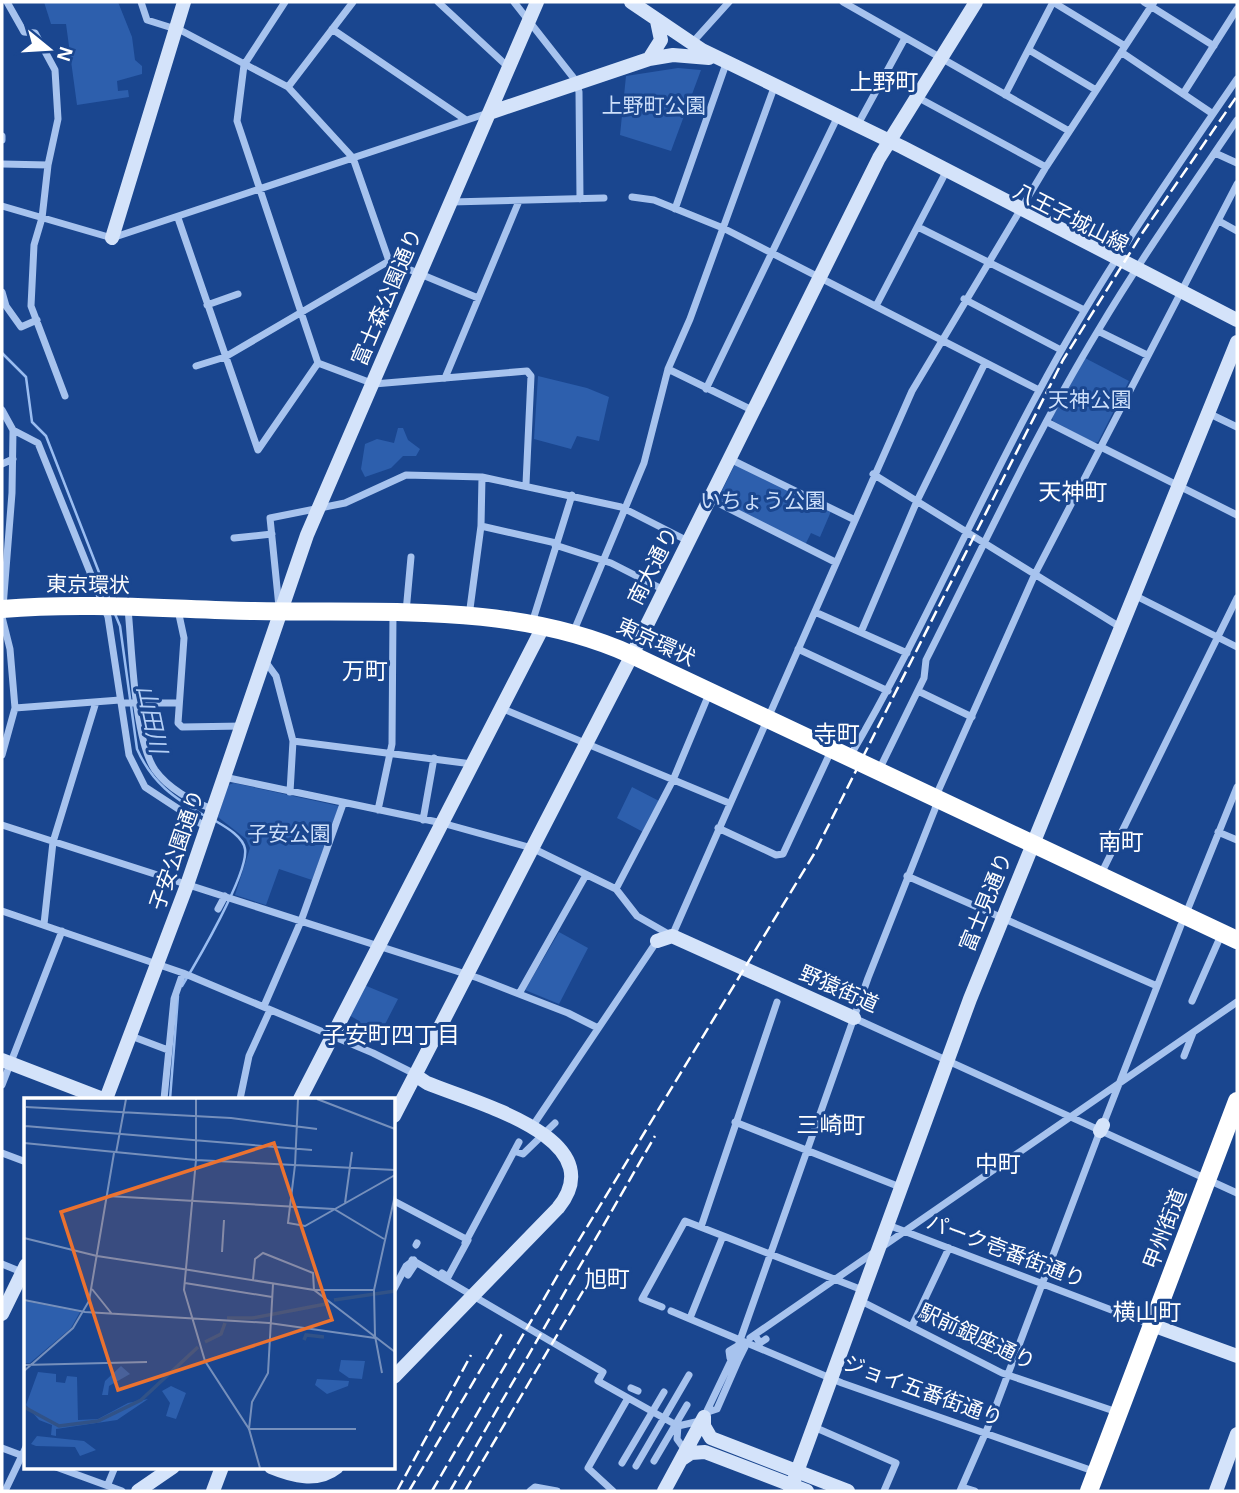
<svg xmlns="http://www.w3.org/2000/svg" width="1239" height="1493" viewBox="0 0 1239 1493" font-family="Arial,'Noto Sans JP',sans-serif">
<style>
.green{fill:#2d5fad}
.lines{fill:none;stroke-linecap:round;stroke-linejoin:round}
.stream{stroke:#9abdf1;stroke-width:2.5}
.street{stroke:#a7c3ee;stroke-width:7}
.secondary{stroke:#d4e3fa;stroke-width:14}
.highway{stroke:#fff;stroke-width:18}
.rail{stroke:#fff;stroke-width:2.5;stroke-dasharray:12 5;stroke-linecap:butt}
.labels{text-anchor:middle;stroke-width:6;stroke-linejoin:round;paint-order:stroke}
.park-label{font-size:21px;fill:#cddffa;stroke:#1a468f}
.street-label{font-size:21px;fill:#fff;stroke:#1a468f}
.neighbourhood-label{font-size:23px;fill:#fff;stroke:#1a468f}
.water-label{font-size:23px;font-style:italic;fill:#b3cef5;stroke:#1a468f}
.inset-river{fill:none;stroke:#315287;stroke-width:3.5}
.inset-road{fill:none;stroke:#7690bc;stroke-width:2}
.view{fill:#eb7230;fill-opacity:0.15;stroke:#eb7230;stroke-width:3.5}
.inset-edge{fill:none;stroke:#fff;stroke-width:3.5}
</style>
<rect width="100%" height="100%" fill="#1a468f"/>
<!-- green -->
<path class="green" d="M44,2H118L132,37L135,60L142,66V74L117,81L118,91L128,90L129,97L77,105L66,24H51Z
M678,68L701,70L671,151L620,135L626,76Z
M1085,358L1129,381L1098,442L1094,443L1053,421L1052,418Z
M538,376L587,388L609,397L599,441L577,436L571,449L534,439Z
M398,428H403L408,440L420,449L416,456H403L391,468L365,477L361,469L365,444L377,439L394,443Z
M736,462L832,509L820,537L811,533L804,547L716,503Z
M234,783L339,806L312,880L279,869L266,905L235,895L250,848L246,839L218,817L228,785Z
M632,787L661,802L645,833L617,818Z
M559,932L588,948L559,1004L525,990Z
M364,985L398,999L379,1036L358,1025L359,1021L349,1015Z"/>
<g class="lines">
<!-- stream -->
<path class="stream" d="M2,353L26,377L32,422L46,436L109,598
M115,614L120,626L137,749C152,783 174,798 205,816
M182,986C196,963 249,873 245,849C243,836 224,826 214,820
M170,1099L178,996"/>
<!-- street -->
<path class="street" d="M7,2L24,32L35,33L55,70L58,119L48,165
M141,2L147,20L182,31L288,87L353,158L389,261L478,298
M285,2L244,65L237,121L318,363
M438,2L508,67
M514,2L576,81L579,92L580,199
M843,2L1069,131
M1144,2L1214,46
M332,29L466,120
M692,43L729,2
M1029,50L1096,90
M1121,52L1213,114
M288,87L353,2
M1183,94L1237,9
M1005,95L1053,2L1125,46
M917,97L1046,167
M857,126L905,38
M2,136V140
M1215,153L1237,163
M2,164L48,165L42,218L34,245L31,306L65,396
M632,197L654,200L723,228L1039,390
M451,202L604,198
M2,206L112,238L488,113
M675,209L727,61
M178,218L258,450L318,363
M1219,221L1237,231
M918,227L1084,310
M2,292L6,306L21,327L37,320
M964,299L1061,350
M207,305L238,294
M876,306L947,170
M1098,331L1147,355
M318,363L374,384L527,371L531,376L526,484
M196,366L225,357L389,261
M668,369L754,411
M445,378L519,201
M706,389L838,116
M2,410L13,430L12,493L3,607
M1208,413L1237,427
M1047,422L1100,449
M13,430L38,443L108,617L129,755L145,787L206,827
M1101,447L1237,515
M730,459L853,519
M2,464L13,459
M873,474L1120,627
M710,499L835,562
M481,526L556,543
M234,538L272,534
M555,545L611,563L664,590
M1134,595L1237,647
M279,607L270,518L345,503L406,475L482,477L621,507L688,541
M128,609C132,648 134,739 155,770C168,788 192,802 213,809
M178,610L184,638L178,723L182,727L243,726
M406,612L411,557
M815,612L907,653
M469,616L481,526L482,477
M2,617L10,649L15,708L2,755
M532,623L572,495
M861,632L917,501L985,363
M573,633L644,463L668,369L690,319L775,85
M798,649L888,691
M265,661L276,676L293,741L290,792
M918,691L972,717
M121,703H179
M15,708L120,700
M501,708L729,803
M293,741L472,764
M849,758C919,639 973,512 1039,391C1097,282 1167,181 1237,79
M879,770L924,678L926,660C982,549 1034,436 1099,329C1142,257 1190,189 1237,120
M224,777L442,823L532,848L616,889L637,916L672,936L912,391L1046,167L1154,2
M378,810L392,744L393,614
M423,820L434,758
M2,825L478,978L568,1013L598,1028
M718,828L776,855L783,854L831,751
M1218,832L1237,840
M907,876L1157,986
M1100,876L1237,598
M616,889L673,780L709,694
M218,909L225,896
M2,911L183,973L373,1053L415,1074
M1185,916L1237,787
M44,924L53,842L96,702
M520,992L586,875
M1192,1001L1222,933
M264,1006L301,921L343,804
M854,1018L1237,1193
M131,1036L168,1050
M1184,1056L1193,1033
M2,1085L62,931
M164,1099L174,999L183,973
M240,1099L249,1056L270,1010
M735,1122L900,1187
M1103,1125L1181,925
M532,1127L657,941
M514,1151L523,1154L555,1123
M2,1153L26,1162
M394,1201L468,1240L448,1277L442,1273
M888,1225L1151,1325
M701,1227L777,1002
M465,1243L519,1142
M416,1245L417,1243
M412,1260L603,1372L598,1381L678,1426L700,1421
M2,1264L24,1273
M408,1275L416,1263
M394,1289L406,1266L414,1260
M861,1301L1002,1373L1117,1412
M662,1307L642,1299L685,1221L865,1291
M671,1311L842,1383L1096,1472
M690,1318L723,1236
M912,1326L949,1248
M756,1337L760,1343L766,1339
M750,1338L1237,1002
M738,1361L745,1347L743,1343
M631,1388L638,1391
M705,1413L717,1409L738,1361L730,1358L729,1351L739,1345
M704,1417L738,1346L868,978L935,809L939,789L1035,574L1237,184
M678,1426L677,1439L685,1450
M814,1427L896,1463L884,1491
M2,1448L26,1457
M654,1461L687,1405
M622,1463L664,1392
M636,1466L689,1375
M56,1467L122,1491
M108,1484L115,1467
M962,1487L975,1491
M5,1491L26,1447
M530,1491L535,1487L557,1491
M613,1491L588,1468L628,1398
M960,1491L988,1427L1100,1131"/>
<!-- secondary -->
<path class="secondary" d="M631,2L702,50L902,147L1237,320
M649,59L661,40L657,21
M489,113L649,59L673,55L709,58
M112,238L184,2
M657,941L672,936L854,1018
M2,1060L103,1099
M106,1099L187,885L307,535L537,2
M300,1099L544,625
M394,1116L632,655L879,158L976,2
M1100,1131L1103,1125
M2,1314L26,1265
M1152,1325L1237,1356
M394,1377L558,1208C615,1138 472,1102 427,1083L415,1075
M704,1417V1426L711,1438L848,1491
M682,1459L691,1453L705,1452L807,1491
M271,1467C293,1476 317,1483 337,1467
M138,1491L173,1467
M213,1491L222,1467
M664,1491L704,1417
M790,1491L970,999L1237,342
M1216,1491L1237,1434"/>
<!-- highway -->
<path class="highway" d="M2,609C84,602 168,609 251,611C378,614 513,601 632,655L1237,940
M1089,1491L1237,1101"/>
<!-- rail -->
<path class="rail" d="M397,1491L471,1355
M409,1491L504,1330
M432,1491L559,1273L814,854L1063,360L1143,232L1237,96
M450,1491L655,1136
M465,1491L589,1281"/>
</g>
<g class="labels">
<!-- park labels -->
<g class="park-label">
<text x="654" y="113">上野町公園</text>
<text x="1090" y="407">天神公園</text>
<text x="763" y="508">いちょう公園</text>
<text x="289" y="841">子安公園</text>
</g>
<!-- street labels -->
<g class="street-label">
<text transform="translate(1071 218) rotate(27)" y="7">八王子城山線</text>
<text transform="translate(387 297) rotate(-67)" y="7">富士森公園通り</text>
<text transform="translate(653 566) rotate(-63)" y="7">南大通り</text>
<text transform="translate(88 585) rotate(1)" y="7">東京環状</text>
<text transform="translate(656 642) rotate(25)" y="7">東京環状</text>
<text transform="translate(177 850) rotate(-71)" y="7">子安公園通り</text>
<text transform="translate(986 902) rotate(-68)" y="7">富士見通り</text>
<text transform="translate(839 989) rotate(24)" y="7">野猿街道</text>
<text transform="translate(1165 1229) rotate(-69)" y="7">甲州街道</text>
<text transform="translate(1006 1251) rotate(21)" y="7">パーク壱番街通り</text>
<text transform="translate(977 1337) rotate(25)" y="7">駅前銀座通り</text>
<text transform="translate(923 1391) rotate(20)" y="7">ジョイ五番街通り</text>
</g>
<!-- neighbourhood labels -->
<g class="neighbourhood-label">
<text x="884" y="90">上野町</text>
<text x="1073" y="500">天神町</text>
<text x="365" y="679">万町</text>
<text x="837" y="742">寺町</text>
<text x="1121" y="850">南町</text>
<text x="391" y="1043">子安町四丁目</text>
<text x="831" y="1133">三崎町</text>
<text x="998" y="1172">中町</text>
<text x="607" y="1287">旭町</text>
<text x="1147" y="1320">横山町</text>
</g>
<!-- water labels -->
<g class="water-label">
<text transform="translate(152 719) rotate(78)" y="8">山田川</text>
</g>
</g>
<!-- overview -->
<g transform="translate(24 1098)">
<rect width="371" height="371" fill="#1a468f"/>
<path d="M0,203L56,214L47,230L6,265H0ZM317,262L341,263L338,281L325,280L315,273ZM97,268L106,276L85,288L84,297H78L81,283ZM14,274L32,276V284L41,285L43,278L53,279L54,322L74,321L104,305L124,301L93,322L32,331V338L27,337L28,327L15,322L2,307ZM293,281L325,283L324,288L303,296L291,287ZM147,288L162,295L152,321L142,318L146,305L138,293ZM13,338L60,343L72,352L56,358L51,349L12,348L7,346Z" fill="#2d5fad"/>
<path class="inset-river" d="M310,202L371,193M203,220H229L302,206M280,242L282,237L300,239M181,244L197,236L201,225M0,309L35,328L74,323L117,302L174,249"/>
<path class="inset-road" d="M172,1V62M293,1L371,31M2,9L207,20L293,31M1,28L288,52M0,38L1,1M0,45L172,62L371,72M92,55L102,1M172,62L160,192L181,263L225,331L236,370M271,67L264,125L281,128L371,77M271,68L274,1M83,98L310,111L360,141M321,105L328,54M0,140L73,158L159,171M198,154L200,122M159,171L290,192L371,254M229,182L231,161L239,155L289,175L290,192H350M161,185L248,199M249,186L244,275L228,304L225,331H332M68,191L88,216M0,202L61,214L245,225L351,240M0,267L123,264M0,273L49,230L65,203L90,55M358,275L351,238L350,192L371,97"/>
<path class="view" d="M250,45L308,222L94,292L37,114Z"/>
<rect width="371" height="371" class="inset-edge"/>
</g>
<!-- border -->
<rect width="1239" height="1493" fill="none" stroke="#ffffff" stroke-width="7"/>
<!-- north arrow -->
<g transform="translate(49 49) rotate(108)" stroke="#1a468f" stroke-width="5" paint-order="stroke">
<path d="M0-5L12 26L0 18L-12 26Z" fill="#ffffff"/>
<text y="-10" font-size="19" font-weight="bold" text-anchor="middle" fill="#ffffff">N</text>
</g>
</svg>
